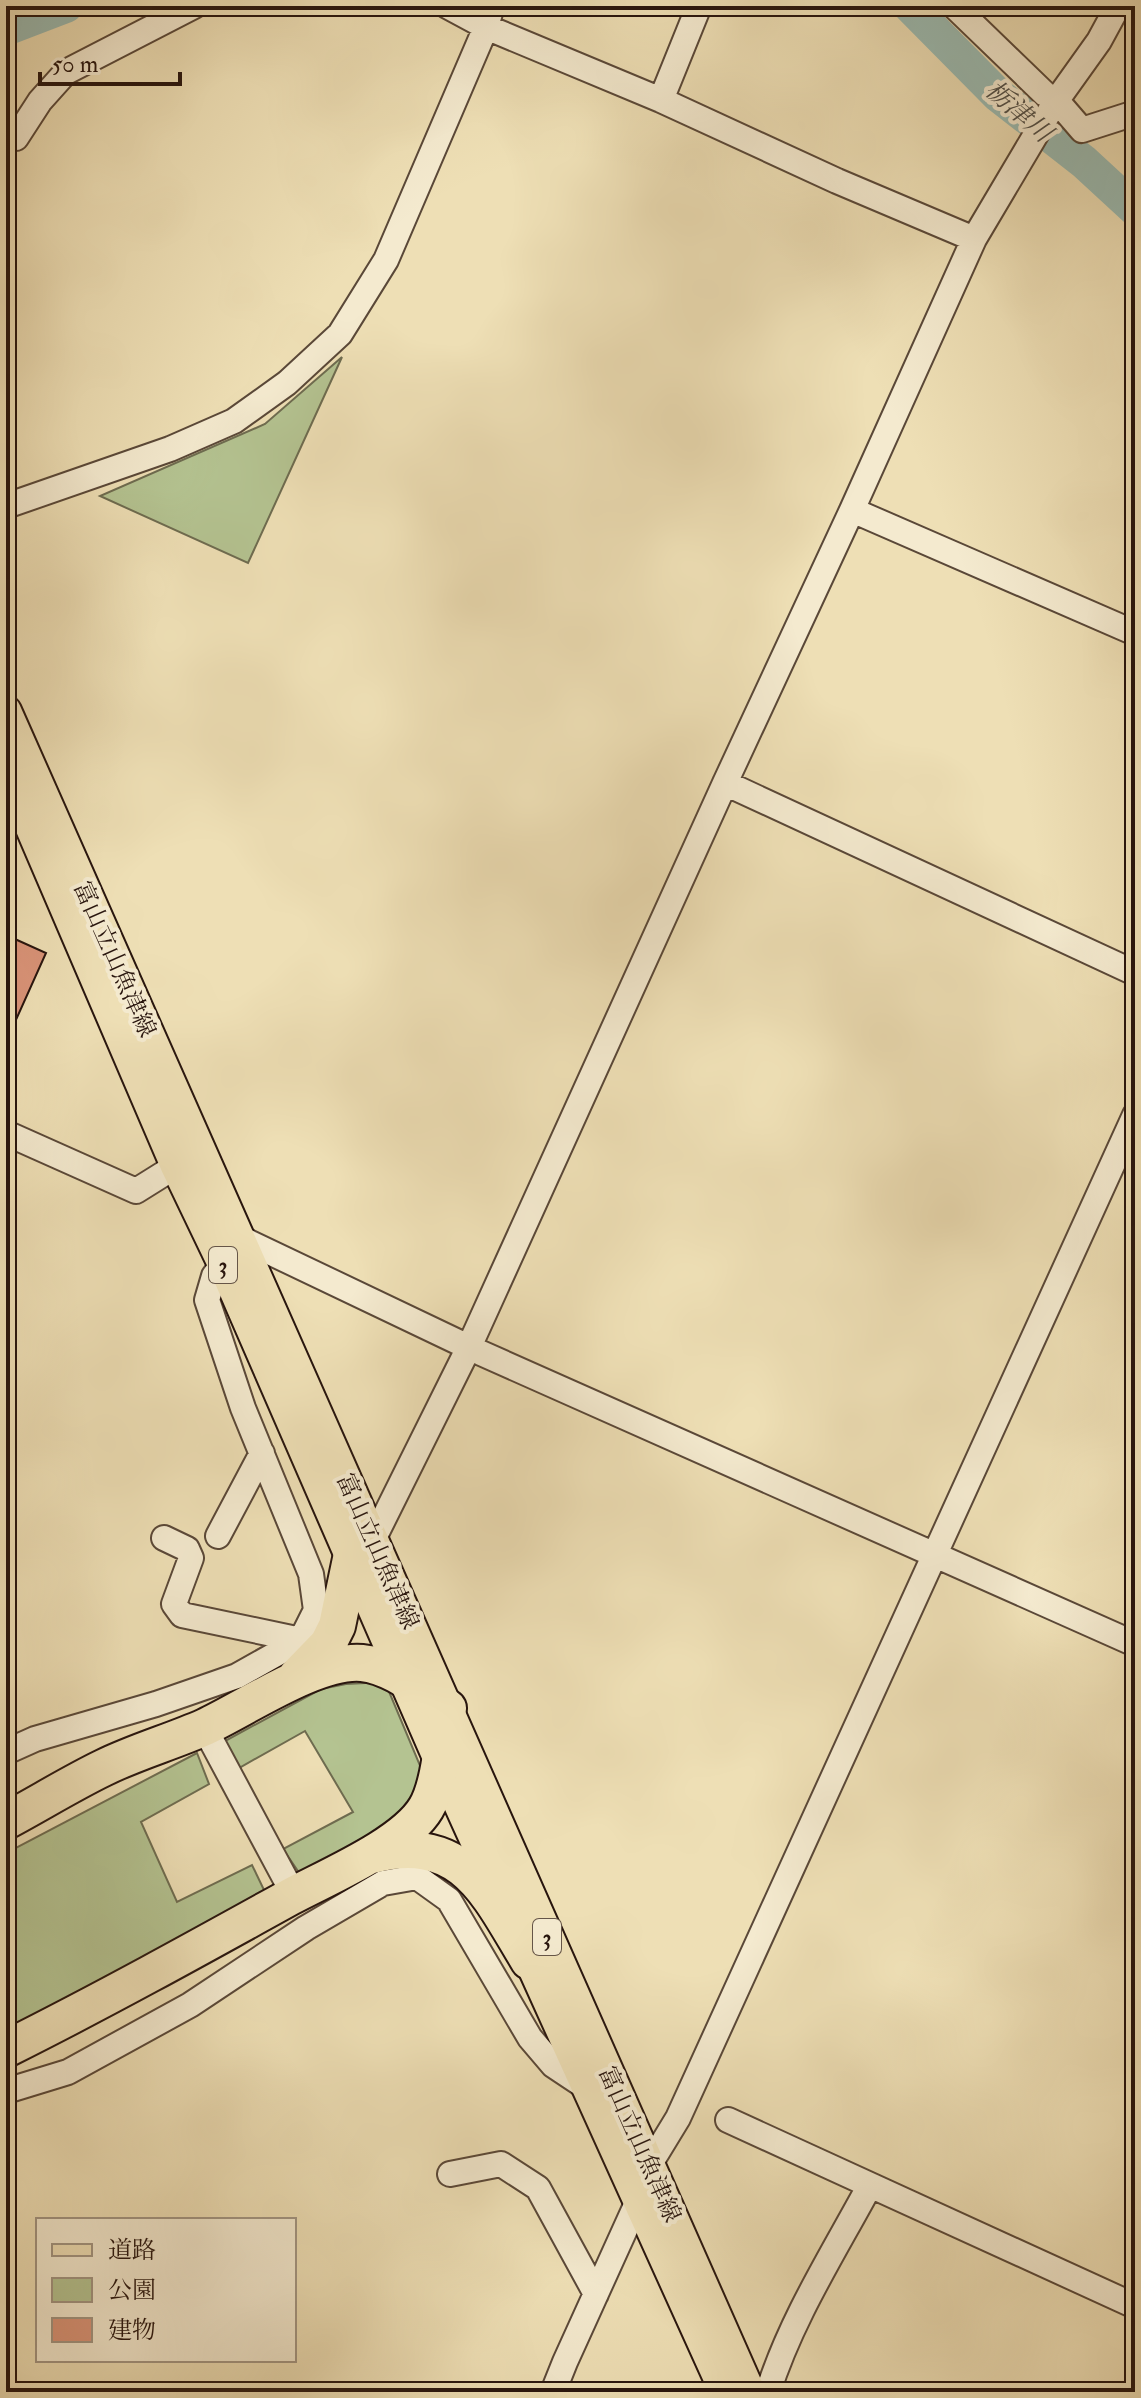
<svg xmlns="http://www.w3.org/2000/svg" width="1141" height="2398" viewBox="0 0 1141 2398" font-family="'IM FELL Double Pica','Noto Serif JP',serif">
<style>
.green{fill:#b4c391;stroke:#6e6c50;stroke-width:2}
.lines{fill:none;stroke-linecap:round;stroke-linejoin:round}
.river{stroke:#9bbcb3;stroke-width:34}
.building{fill:#da9479;stroke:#28150e;stroke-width:2}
.minor-casing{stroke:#5a4838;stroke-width:28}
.major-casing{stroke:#28150e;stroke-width:34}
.highway-casing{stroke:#28150e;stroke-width:40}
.minor{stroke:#f4eacf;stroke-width:24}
.major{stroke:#eedfb5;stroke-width:30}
.highway{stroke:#eedfb5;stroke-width:36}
.labels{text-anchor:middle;stroke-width:8;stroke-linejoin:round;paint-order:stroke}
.shield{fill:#f4eacf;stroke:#655548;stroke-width:2}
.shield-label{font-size:22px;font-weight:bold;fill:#28150e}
.street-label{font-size:24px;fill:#28150e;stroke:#f4eacf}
.water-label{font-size:26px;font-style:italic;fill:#504f48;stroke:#f4eacf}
</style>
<rect width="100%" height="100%" fill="#eedfb5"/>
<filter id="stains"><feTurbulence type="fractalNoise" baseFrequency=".0025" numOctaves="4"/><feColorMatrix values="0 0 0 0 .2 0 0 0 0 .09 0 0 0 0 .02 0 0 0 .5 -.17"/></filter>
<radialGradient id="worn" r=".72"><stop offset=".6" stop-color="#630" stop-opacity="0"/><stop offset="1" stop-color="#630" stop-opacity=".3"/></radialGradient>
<!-- green -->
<path class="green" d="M342,357L248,563L100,496L265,424Z
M385,1682L424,1775L418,1809L302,1877L283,1849L353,1812L305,1731L239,1768L225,1741L321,1689L346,1684Z
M197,1753L209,1784L141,1822L177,1902L252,1865L265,1892L6,2033V1853Z"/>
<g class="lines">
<!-- river -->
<path class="river" d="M910,6L998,95L1084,162L1135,209
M6,29L66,6"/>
</g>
<!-- building -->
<path class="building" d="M6,935L46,953L6,1042Z"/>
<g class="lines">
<defs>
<path id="minor" d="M447,6L486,27L661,100L837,181L974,239
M954,6L1045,94L1057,101L1082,130L1135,113
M661,100L699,6
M6,138H16L40,101L66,72L194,6
M6,506L170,449L234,421L287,383L340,334L386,260L486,27L492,6
M852,510L1135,633
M725,783L1135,973
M6,1133L136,1191L176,1166
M240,1238L481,1353L1135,1644
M218,1536L262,1453
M164,1538L187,1549L191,1558L174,1604L182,1615L301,1640
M373,1540L469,1347L725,783L852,510L974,239L1054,104L1099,41L1118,6
M204,1727L294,1895
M6,1752L35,1739L156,1704L237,1676L301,1640L316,1610L311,1574L243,1408L207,1300L214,1276L223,1264
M6,2091L68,2072L190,2005L306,1928L383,1883L417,1877L449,1900L530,2038L553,2065L589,2089
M728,2120L870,2185
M650,2164L678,2118L1135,1115
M450,2174L501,2164L538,2188L596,2294
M553,2392L565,2362L638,2201
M768,2392C791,2319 834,2252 870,2185L1135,2306"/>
<path id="major" d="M6,711L750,2392
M6,770L176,1166L223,1264L439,1760L725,2392"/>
<path id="highway" d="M296,1677L328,1644L337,1626L351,1559
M6,1821C38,1804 70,1784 103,1768C135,1752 171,1742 205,1727C246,1708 317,1659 362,1663C393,1666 422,1692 448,1708C443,1736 440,1785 426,1808C404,1845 327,1877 290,1897C196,1949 102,2001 6,2049
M372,1855C464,1832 488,1894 529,1961"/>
</defs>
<!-- minor casing -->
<use href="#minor" class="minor-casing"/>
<!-- major casing -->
<use href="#major" class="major-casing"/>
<!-- highway casing -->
<use href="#highway" class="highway-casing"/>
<!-- minor -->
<use href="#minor" class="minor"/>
<!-- major -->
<use href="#major" class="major"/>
<!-- highway -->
<use href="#highway" class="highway"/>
</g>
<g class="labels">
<!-- shield labels -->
<g class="shield">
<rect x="209" y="1247" width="28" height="36" rx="6"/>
<rect x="533" y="1919" width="28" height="36" rx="6"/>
</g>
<g class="shield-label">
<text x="223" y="1273">3</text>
<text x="547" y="1945">3</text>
</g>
<!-- street labels -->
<g class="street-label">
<text transform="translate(115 959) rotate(66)" y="8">富山立山魚津線</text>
<text transform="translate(378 1551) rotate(66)" y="8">富山立山魚津線</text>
<text transform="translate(640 2144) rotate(66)" y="8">富山立山魚津線</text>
</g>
<!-- water labels -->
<g class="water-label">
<text transform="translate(1019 111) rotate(41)" y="9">栃津川</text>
</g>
</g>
<!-- margin -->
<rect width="1141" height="2398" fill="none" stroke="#eedfb5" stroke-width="32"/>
<rect x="8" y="8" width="1125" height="2382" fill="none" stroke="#28150e" stroke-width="4"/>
<rect x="16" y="16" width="1109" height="2366" fill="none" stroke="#28150e" stroke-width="2"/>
<!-- legend -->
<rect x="36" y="2218" width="260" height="144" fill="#f4eacf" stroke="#a29582" stroke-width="2"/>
<rect x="52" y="2244" width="40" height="12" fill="#eedfb5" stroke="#a29582" stroke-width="2"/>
<text x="108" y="2258" font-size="24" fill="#28150e">道路</text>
<rect x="52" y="2278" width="40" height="24" fill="#b4c391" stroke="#a29582" stroke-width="2"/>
<text x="108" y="2298" font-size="24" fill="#28150e">公園</text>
<rect x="52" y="2318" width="40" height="24" fill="#da9479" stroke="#a29582" stroke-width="2"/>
<text x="108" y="2338" font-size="24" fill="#28150e">建物</text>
<!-- scale -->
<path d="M40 72v12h140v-12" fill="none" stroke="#28150e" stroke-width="4"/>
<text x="52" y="72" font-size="24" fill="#28150e" stroke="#f4eacf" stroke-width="6" paint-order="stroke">50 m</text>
<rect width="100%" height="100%" filter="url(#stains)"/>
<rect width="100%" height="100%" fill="url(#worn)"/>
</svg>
